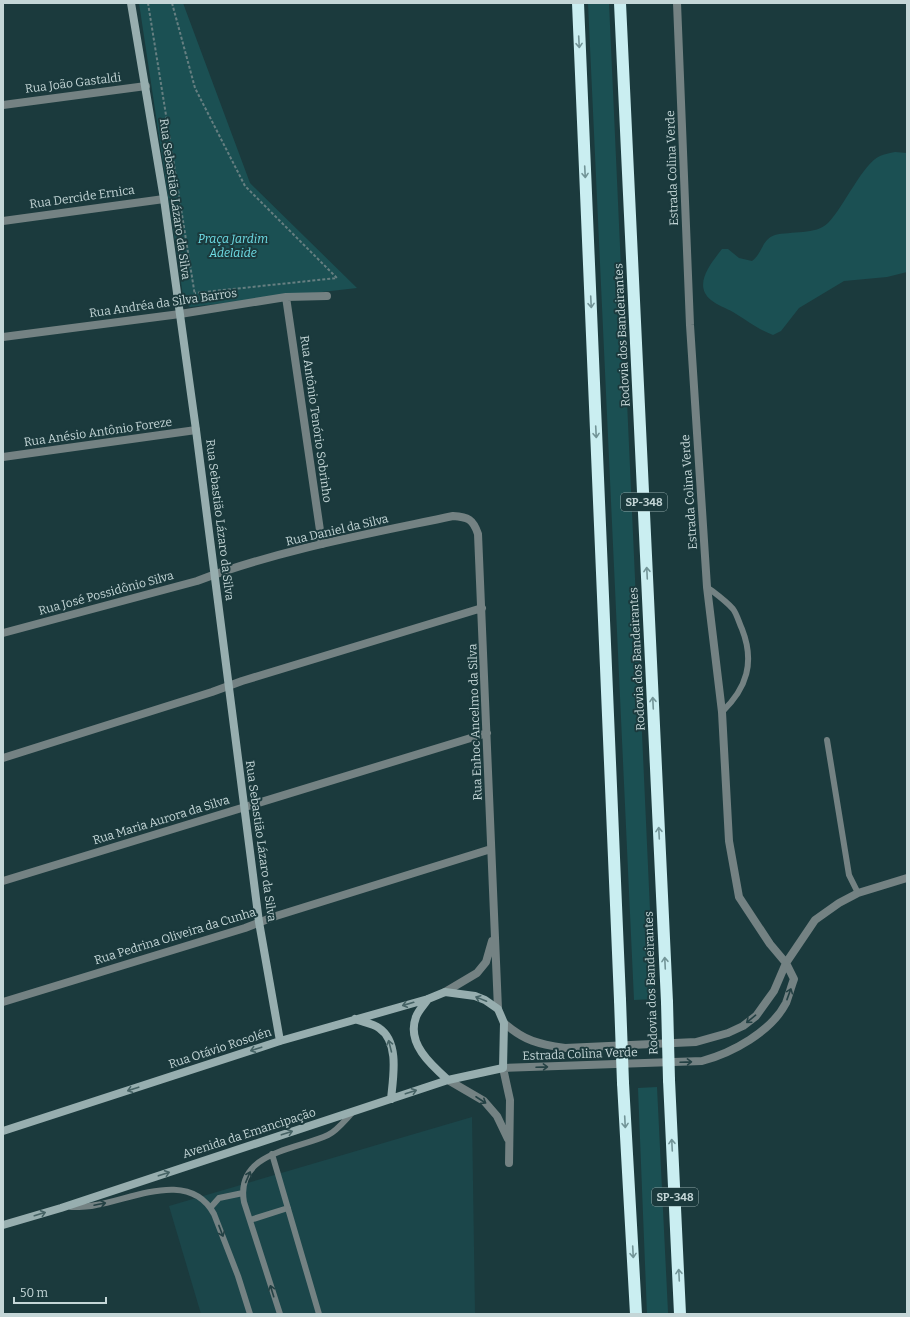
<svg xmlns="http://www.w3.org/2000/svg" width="910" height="1317" viewBox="0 0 910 1317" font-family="Bitter,serif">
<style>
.built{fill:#1b464a}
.green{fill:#1b5053}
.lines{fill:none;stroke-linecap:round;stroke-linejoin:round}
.path{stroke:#667f81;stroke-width:2;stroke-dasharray:3 2;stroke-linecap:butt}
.lane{stroke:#748283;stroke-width:6}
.street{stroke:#748283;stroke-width:8}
.secondary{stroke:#97aeaf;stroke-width:8}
.highway{stroke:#caeef1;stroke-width:12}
.highway-bridge{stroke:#caeef1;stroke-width:12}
.oneway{stroke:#729497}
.oneway2{stroke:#244144}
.oneway3{stroke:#466365}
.labels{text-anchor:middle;stroke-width:4;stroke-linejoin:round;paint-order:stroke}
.shield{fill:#1b3a3d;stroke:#91a7a9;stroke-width:1}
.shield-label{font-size:11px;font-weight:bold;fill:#c4d6d7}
.street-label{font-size:12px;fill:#c4d6d7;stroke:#1b3a3d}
.park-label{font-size:12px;font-style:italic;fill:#70dfe8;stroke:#1b3a3d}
</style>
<rect width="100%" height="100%" fill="#1b3a3d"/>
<!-- built -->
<path class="built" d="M472,1117L475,1314H201L169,1206Z"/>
<!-- green -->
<path class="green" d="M139,3H183L250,183L357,288L190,307L184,302Z
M588,3H609L654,999L634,1000Z
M895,152L907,153V272L887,277L844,281L799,308L781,331L773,335C757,329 748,321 733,312C726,308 717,305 711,300C692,285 712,262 722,249H728L739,258L752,261C762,254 762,239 775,235C791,231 816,235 828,223C844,207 863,163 880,156C884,154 890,153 895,152Z
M657,1087L668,1312V1314H647L638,1088Z"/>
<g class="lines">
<!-- path -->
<path class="path" d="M148,3L196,302
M172,3L195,88L245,186L337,278L195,293"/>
<!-- lane -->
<path class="lane" d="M707,587C716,594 726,601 733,609C737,614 739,623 742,629C755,662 747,688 722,712
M827,740L849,875L858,893
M272,1154L319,1314
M71,1207C79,1207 88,1207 96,1205C133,1199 190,1169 214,1214L238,1276L250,1314
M211,1207L219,1198L243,1193
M250,1220L288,1208
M280,1314L244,1202C235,1152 296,1150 328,1135C337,1131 346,1119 353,1112"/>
<!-- street -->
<path class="street" d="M3,105L146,86
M3,221L164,199
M286,297L322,544
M3,337L180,314L286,297L327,296
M3,457L196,430
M3,633L197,581C278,550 368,534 453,516C468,517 473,519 478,534L498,1009
M3,758L212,692L242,681L482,608
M3,881L487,733
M445,992L477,973L486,962L492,941
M3,1002L245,928L276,916L491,849
M504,1023C525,1041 538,1044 565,1048L696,1042L728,1033L743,1026L756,1016L774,991L786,963L815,920L839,903L858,893L907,878
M448,1080L484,1101L497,1116L508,1139
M509,1163L510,1100L503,1068L702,1061C732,1053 771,1032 786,1003C789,995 791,987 794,979L786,963L770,944L739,897L729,841L722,712L707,587L690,325L677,3"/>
<!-- secondary -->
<path class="secondary" d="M131,3L164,199L196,430L259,922L280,1041
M428,999C424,1005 418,1011 416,1017C406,1043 431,1065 448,1080
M355,1019C362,1022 373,1023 379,1028C400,1042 393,1078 391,1099
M3,1131L280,1041L428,999L445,992L475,996L485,1000L498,1009L504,1023L503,1068L448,1080L61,1208L3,1225"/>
<!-- highway -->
<path class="highway" d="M578,3L620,1000
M620,3L667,1002
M669,1080L680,1314
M623,1083L636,1314"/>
<!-- highway-bridge -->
<path class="highway-bridge" d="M620,1000L623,1083
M667,1002L669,1080"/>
</g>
<!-- one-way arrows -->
<defs><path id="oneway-shaft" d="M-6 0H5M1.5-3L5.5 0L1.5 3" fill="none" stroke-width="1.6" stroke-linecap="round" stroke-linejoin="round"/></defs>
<g class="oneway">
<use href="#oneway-shaft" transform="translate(579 42) rotate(87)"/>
<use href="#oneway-shaft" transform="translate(585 172) rotate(87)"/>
<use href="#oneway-shaft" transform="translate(591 302) rotate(87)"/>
<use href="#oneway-shaft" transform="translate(596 432) rotate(87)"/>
<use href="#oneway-shaft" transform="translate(647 573) rotate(-93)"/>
<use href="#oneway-shaft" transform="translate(653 703) rotate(-93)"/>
<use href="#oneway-shaft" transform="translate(659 833) rotate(-93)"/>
<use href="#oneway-shaft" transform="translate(665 963) rotate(-93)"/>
<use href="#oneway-shaft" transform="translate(625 1122) rotate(87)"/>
<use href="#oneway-shaft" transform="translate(672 1145) rotate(-93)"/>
<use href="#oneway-shaft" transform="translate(633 1252) rotate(87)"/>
<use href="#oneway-shaft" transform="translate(679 1275) rotate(-93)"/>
</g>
<g class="oneway2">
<use href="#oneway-shaft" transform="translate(789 994) rotate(-70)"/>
<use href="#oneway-shaft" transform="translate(751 1019) rotate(140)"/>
<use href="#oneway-shaft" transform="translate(686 1062) rotate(-2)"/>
<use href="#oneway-shaft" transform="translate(542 1067) rotate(-2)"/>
<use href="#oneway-shaft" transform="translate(481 1100) rotate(33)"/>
<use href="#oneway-shaft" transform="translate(248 1177) rotate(-67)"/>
<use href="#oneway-shaft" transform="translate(100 1204) rotate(-12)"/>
<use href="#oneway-shaft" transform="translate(221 1231) rotate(69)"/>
<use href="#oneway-shaft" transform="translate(272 1291) rotate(-107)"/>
</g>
<g class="oneway3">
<use href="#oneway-shaft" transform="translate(481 999) rotate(-158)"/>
<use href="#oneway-shaft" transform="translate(408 1004) rotate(164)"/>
<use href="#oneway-shaft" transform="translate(390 1046) rotate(-104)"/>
<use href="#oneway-shaft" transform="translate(256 1049) rotate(162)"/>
<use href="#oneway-shaft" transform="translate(133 1089) rotate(162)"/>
<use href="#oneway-shaft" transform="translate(411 1092) rotate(-18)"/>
<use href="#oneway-shaft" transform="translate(287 1133) rotate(-18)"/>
<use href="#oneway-shaft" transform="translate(164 1174) rotate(-18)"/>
<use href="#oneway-shaft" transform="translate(40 1214) rotate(-17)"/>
</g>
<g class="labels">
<!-- shield labels -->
<g class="shield">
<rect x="621" y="493" width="46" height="18" rx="3"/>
<rect x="652" y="1188" width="46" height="18" rx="3"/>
</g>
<g class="shield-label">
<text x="644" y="506">SP-348</text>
<text x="675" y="1201">SP-348</text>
</g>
<!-- street labels -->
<g class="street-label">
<text transform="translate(73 83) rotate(-7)" y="4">Rua João Gastaldi</text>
<text transform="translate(672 168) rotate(-92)" y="4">Estrada Colina Verde</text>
<text transform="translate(82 197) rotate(-8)" y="4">Rua Dercide Ernica</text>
<text transform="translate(175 199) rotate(82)" y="4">Rua Sebastião Lázaro da Silva</text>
<text transform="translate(163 303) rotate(-8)" y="4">Rua Andréa da Silva Barros</text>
<text transform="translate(622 335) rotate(-93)" y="4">Rodovia dos Bandeirantes</text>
<text transform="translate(316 419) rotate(82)" y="4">Rua Antônio Tenório Sobrinho</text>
<text transform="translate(98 432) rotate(-8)" y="4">Rua Anésio Antônio Foreze</text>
<text transform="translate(689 492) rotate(-94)" y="4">Estrada Colina Verde</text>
<text transform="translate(220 520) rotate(83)" y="4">Rua Sebastião Lázaro da Silva</text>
<text transform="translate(337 530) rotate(-13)" y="4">Rua Daniel da Silva</text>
<text transform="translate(106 593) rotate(-15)" y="4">Rua José Possidônio Silva</text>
<text transform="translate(637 659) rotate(-93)" y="4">Rodovia dos Bandeirantes</text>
<text transform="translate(475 722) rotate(-92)" y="4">Rua Enhoc Ancelmo da Silva</text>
<text transform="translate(161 820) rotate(-17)" y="4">Rua Maria Aurora da Silva</text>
<text transform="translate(261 841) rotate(82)" y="4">Rua Sebastião Lázaro da Silva</text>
<text transform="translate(175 936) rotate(-17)" y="4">Rua Pedrina Oliveira da Cunha</text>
<text transform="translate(651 983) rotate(-92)" y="4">Rodovia dos Bandeirantes</text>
<text transform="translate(220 1048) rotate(-18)" y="4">Rua Otávio Rosolén</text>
<text transform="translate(580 1054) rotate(-2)" y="4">Estrada Colina Verde</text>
<text transform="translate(249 1133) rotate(-18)" y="4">Avenida da Emancipação</text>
</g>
<!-- park labels -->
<g class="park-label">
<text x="233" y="243">Praça Jardim<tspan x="233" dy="14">Adelaide</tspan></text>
</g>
</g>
<!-- border -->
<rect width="910" height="1317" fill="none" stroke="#c4d6d7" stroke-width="8"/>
<!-- scale -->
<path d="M14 1297v6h92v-6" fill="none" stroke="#c4d6d7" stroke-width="2"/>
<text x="20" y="1297" font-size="12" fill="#c4d6d7" stroke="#1b3a3d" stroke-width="3" paint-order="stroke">50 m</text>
</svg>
